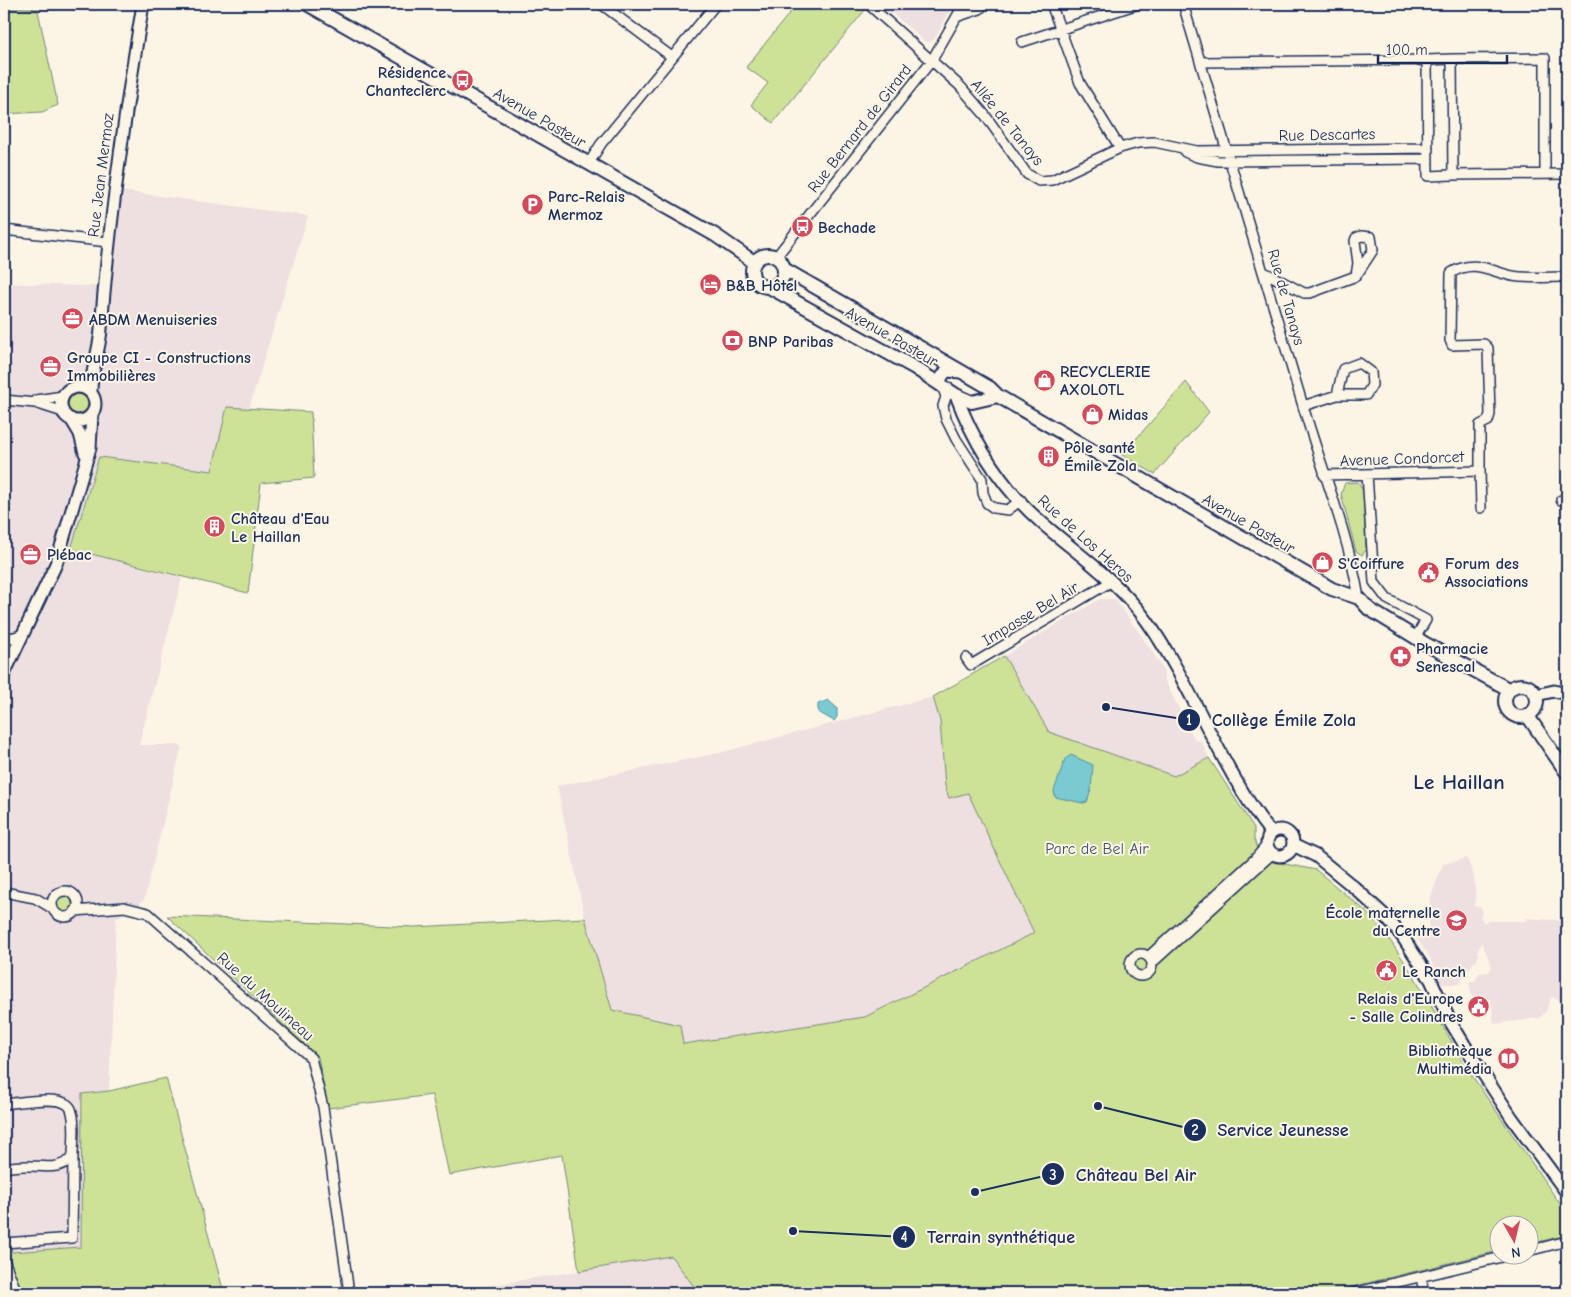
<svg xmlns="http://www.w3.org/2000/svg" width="1571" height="1297" viewBox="0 0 1571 1297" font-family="'Comic Neue',sans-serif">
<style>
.built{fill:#eedfe1}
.green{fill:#cee297;stroke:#74887a}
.water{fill:#79cbd1;stroke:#538da3}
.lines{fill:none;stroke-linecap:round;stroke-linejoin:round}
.minor-casing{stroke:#1b2f5e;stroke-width:12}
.tertiary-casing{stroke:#1b2f5e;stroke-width:15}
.secondary-casing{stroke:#1b2f5e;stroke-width:16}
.minor{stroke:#fcf5e5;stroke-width:9}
.tertiary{stroke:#fcf5e5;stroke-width:11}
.secondary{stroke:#fcf5e5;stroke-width:12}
.labels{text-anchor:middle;stroke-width:4;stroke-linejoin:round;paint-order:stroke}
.poi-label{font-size:16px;font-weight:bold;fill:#1b2f5e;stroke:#fcf5e5;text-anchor:start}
.street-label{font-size:16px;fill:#1b2f5e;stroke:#fcf5e5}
.park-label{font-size:16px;fill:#3f5369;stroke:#fcf5e5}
.district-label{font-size:21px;font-weight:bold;fill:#1b2f5e;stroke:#fcf5e5}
.leader{fill:none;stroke:#1b2f5e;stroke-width:2}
.callout-dot{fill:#1b2f5e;stroke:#fcf5e5;stroke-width:2}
.mark-label{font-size:15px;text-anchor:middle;font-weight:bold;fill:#fff}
.callout-label{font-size:18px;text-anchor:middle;font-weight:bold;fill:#1b2f5e;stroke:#fcf5e5;stroke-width:4;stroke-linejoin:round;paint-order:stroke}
</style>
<rect width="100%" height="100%" fill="#fcf5e5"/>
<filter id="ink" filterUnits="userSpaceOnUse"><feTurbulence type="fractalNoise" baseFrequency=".02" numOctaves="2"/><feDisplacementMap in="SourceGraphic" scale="10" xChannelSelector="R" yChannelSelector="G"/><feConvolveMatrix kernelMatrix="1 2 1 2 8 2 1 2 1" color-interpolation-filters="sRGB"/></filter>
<g filter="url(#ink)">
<!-- built -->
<path class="built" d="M882,4H954L933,41L925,42Z
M122,191L308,216L249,408L227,407L212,471L99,458L71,549L182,578L139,745H182L144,900L116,918L109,1091L82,1094V1248L12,1252L4,1225V283L112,287Z
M1100,599H1115L1152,651L1163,669L1165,681L1195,740L1202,742L1209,758L1174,776L1049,732L1004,656Z
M933,697L940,721L945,786L949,797L968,792L1034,933L865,1017L683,1044L680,1025L612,1010L585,918L557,786L719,753Z
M1467,858L1474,877L1476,900L1473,906H1480L1483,912L1480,917L1484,923L1488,921H1526V918L1567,921V1003L1551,997L1546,1011L1540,1018L1494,1024L1491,999H1473L1471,994L1469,981H1475L1479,973L1489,972L1492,967L1482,943L1477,951L1479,955L1476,962H1474L1465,973L1460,984H1442L1428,954L1416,938L1429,926L1430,899L1443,864Z
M671,1256L699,1293H442L579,1271Z"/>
<!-- green -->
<path class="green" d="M4,4H81V8L37,9L4,6Z
M797,4H858L865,10L773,123L751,105L768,83L746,67Z
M4,8L38,11L58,105L42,112L4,114Z
M1186,382L1209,412L1155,474L1122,455Z
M68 404a10 10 0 1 1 20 0a10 10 0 1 1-20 0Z
M227,407L311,412L314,478L261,483L248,593L71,549L99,457L212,471Z
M1358,482L1363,491L1366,550L1362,555L1356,551L1341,494L1345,483Z
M1004,656L1049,732L1174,776L1209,758L1254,828V839L1260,859L1316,870L1363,909L1383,930L1414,976L1468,1070L1567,1214V1235L1529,1244L1528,1224H1498V1251L1347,1288L1337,1293H699L671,1256L579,1271L562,1155L449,1175L432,1095L328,1108L318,1057L167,916L414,927L585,918L612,1010L680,1025L683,1044L865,1017L1034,933L968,793L949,798L945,786L940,721L933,697Z
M56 904a8 8 0 1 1 16 0a8 8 0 1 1-16 0Z
M166,1078L224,1293H4V1225L12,1252L81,1247L82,1094L109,1091Z"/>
<!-- water -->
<path class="water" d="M828,700L837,708V717L834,721L818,712V704Z
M1071,755L1093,765L1091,790L1087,802L1083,803L1055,797L1054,791L1065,759Z"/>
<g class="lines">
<defs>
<path id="minor" d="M601,4L672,57
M868,4L960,86L985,115L1027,174L1039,181L1052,180L1120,148L1138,143L1154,142L1197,151L1428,148
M1051,4L1080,83L1120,148
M1183,4C1224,138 1264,272 1303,406C1322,470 1348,533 1359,598
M959,16L980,9L983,4
M1022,42L1138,4
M1452,59L1453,175L1428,176L1427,60Z
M1452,59L1545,58V174
M1200,62L1427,60
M1185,152L1197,157L1218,161L1428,159
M589,163L601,144L716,4
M1453,175L1567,174
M4,230L108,242
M776,257L932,60L964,4
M1266,273L1304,293H1310L1356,276L1373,250L1371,237L1361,236L1356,238L1355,241L1358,263L1356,276
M942,385L946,397L943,406L946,419L956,439L982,479L983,493L987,503L994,508L1008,510L1021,500
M4,400L35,403L63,412
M36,400L63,396
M1303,406L1337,395H1366L1372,385L1371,372L1359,363L1343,369L1337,395
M1480,471L1481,508
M1367,474L1374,582L1387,599L1426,620L1415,638
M1324,475L1480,471V425L1488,421L1490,414L1488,348L1484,344L1452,345L1450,340L1451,273C1477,256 1496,276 1520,277C1535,278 1552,277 1567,277
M1561,500H1567
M4,635L11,638L24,634
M966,658L971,665L1112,581
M52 904a13 13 0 1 1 26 0a13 13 0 1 1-26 0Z
M4,892L35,898L52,908
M75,911L124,907L148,913L311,1058L323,1107L349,1293
M1130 965a11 11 0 1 1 22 0a11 11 0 1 1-22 0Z
M1148,957L1255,859L1267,845
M1152,963L1272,854
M4,1104C19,1103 64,1093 71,1109C76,1122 73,1143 73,1157C58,1172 42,1165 24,1166C17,1166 10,1167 4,1168
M4,1243L72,1238L73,1157
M1528,1251L1567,1241
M4,1260L17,1293
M1421,1277L1424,1293
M1353,1293L1514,1254"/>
<path id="tertiary" d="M941,385V378L946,371L962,372
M61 404a17 17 0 1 1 34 0a17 17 0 1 1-34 0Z
M91,393C90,373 100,350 101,329C109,220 125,112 143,4
M956,395C974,443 1003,489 1042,523C1079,555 1118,581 1147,621C1194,688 1220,768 1271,833
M71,419L80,434L85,453
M4,674L56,564L90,448L92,414
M1536,695L1554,691L1567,694
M1267 843a13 13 0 1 1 26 0a13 13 0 1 1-26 0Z
M1293,845L1316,856L1355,888L1383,914L1402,936L1431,980L1450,1021L1467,1049L1512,1118L1567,1193"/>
<path id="secondary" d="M307,4L715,235L754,262
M752 271a16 16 0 1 1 32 0a16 16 0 1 1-32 0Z
M784,269L990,388L998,396L1332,589L1359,598L1369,609L1426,644L1510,690
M771,288L915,368L956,395L972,402L998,396
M1505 701a16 16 0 1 1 32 0a16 16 0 1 1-32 0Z
M1527,715L1567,773"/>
</defs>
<!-- minor casing -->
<use href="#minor" class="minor-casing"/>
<!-- tertiary casing -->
<use href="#tertiary" class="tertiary-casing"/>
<!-- secondary casing -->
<use href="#secondary" class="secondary-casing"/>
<!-- minor -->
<use href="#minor" class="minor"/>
<!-- tertiary -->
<use href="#tertiary" class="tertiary"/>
<!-- secondary -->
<use href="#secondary" class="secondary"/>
</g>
</g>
<!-- icons -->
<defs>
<symbol id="bus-disc" viewBox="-11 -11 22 22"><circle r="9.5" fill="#d1495b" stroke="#fcf5e5"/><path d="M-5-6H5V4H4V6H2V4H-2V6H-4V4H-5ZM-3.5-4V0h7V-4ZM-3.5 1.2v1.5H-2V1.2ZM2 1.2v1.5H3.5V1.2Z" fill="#fff"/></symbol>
<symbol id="parking-disc" viewBox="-11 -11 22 22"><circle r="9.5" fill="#d1495b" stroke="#fcf5e5"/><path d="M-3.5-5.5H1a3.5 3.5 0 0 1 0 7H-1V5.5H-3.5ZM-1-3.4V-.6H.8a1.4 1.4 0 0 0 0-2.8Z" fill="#fff"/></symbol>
<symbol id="hotel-disc" viewBox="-11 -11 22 22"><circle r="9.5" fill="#d1495b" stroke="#fcf5e5"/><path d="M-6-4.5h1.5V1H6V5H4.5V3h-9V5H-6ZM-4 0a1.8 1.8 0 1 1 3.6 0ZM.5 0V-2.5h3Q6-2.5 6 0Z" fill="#fff"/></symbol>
<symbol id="office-disc" viewBox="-11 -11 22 22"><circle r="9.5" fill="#d1495b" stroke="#fcf5e5"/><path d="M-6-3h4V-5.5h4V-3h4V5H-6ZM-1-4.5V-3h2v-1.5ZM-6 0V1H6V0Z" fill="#fff"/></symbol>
<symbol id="bank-disc" viewBox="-11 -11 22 22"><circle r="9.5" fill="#d1495b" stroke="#fcf5e5"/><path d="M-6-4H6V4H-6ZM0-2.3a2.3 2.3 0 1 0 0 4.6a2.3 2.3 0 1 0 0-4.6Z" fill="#fff"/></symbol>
<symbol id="shop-disc" viewBox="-11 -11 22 22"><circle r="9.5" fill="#d1495b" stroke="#fcf5e5"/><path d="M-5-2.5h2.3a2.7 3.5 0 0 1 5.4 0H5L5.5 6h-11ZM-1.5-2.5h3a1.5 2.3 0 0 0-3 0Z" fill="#fff"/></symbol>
<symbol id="building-disc" viewBox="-11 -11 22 22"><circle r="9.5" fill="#d1495b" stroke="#fcf5e5"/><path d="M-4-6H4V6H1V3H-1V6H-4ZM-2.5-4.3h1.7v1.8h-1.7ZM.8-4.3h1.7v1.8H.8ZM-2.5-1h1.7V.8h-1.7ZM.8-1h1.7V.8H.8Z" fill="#fff"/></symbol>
<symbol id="civic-disc" viewBox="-11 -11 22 22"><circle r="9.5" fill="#d1495b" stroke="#fcf5e5"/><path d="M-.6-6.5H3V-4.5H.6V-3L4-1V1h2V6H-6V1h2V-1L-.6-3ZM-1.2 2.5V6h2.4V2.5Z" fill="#fff"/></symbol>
<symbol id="pharmacy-disc" viewBox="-11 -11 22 22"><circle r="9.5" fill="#d1495b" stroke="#fcf5e5"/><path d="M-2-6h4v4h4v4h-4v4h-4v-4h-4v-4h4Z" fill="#fff"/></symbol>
<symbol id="school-disc" viewBox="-11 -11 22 22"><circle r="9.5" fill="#d1495b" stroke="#fcf5e5"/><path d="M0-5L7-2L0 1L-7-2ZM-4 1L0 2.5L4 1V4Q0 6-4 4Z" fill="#fff"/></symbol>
<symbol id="library-disc" viewBox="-11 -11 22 22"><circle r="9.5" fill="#d1495b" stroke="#fcf5e5"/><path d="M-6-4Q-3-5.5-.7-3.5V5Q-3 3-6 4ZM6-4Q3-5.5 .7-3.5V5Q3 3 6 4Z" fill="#fff"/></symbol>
</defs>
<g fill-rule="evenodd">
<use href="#bus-disc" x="450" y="68" width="25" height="25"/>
<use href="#parking-disc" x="520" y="192" width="25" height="25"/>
<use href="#bus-disc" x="790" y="214" width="25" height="25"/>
<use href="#hotel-disc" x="698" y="272" width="25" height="25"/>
<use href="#office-disc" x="60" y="306" width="25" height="25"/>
<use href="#bank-disc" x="720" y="328" width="25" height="25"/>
<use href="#office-disc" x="38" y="354" width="25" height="25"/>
<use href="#shop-disc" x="1032" y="368" width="25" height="25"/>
<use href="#shop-disc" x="1080" y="402" width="25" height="25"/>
<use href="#building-disc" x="1036" y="444" width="25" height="25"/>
<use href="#building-disc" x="202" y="514" width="25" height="25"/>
<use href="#office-disc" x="18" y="542" width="25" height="25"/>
<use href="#shop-disc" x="1310" y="550" width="25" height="25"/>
<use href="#civic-disc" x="1416" y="560" width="25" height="25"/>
<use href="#pharmacy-disc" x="1388" y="644" width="25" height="25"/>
<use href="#school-disc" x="1444" y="908" width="25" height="25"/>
<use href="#civic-disc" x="1374" y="958" width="25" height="25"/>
<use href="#civic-disc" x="1466" y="994" width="25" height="25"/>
<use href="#library-disc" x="1496" y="1046" width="25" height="25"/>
</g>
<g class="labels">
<!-- poi labels -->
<g class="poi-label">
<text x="446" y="78" text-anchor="end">Résidence<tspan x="446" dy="18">Chanteclerc</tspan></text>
<text x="548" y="202">Parc-Relais<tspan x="548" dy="18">Mermoz</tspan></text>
<text x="818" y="233">Bechade</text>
<text x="726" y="291">B&amp;B Hôtel</text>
<text x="89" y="325">ABDM Menuiseries</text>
<text x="748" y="347">BNP Paribas</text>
<text x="67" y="363">Groupe CI - Constructions<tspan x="67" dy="18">Immobilières</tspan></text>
<text x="1060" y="377">RECYCLERIE<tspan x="1060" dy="18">AXOLOTL</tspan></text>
<text x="1108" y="420">Midas</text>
<text x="1064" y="453">Pôle santé<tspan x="1064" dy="18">Émile Zola</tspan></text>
<text x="231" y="524">Château d'Eau<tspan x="231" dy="18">Le Haillan</tspan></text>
<text x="47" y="560">Plébac</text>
<text x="1338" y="569">S'Coiffure</text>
<text x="1445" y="569">Forum des<tspan x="1445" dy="18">Associations</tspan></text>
<text x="1416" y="654">Pharmacie<tspan x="1416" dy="18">Senescal</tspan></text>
<text x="1440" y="918" text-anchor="end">École maternelle<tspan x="1440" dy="18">du Centre</tspan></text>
<text x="1402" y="977">Le Ranch</text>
<text x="1463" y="1004" text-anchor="end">Relais d'Europe<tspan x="1463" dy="18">- Salle Colindres</tspan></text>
<text x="1492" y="1056" text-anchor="end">Bibliothèque<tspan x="1492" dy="18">Multimédia</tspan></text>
</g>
<!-- street labels -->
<g class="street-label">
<text transform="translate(540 117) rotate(30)" y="6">Avenue Pasteur</text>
<text transform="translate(1008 122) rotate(51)" y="6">Allée de Tanays</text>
<text transform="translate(859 128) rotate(-52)" y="6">Rue Bernard de Girard</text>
<text transform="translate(1327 134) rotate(-1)" y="6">Rue Descartes</text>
<text transform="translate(100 175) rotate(-83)" y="6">Rue Jean Mermoz</text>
<text transform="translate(1287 297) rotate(74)" y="6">Rue de Tanays</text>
<text transform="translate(892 336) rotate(30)" y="6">Avenue Pasteur</text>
<text transform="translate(1402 458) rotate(-2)" y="6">Avenue Condorcet</text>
<text transform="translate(1249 523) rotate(30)" y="6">Avenue Pasteur</text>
<text transform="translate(1086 538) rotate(42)" y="6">Rue de Los Heros</text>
<text transform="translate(1030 613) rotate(-31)" y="6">Impasse Bel Air</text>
<text transform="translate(266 996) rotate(42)" y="6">Rue du Moulineau</text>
</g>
<!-- park labels -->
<g class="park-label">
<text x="1097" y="854">Parc de Bel Air</text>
</g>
<!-- district labels -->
<g class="district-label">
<text x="1459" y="789">Le Haillan</text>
</g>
</g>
<!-- callouts -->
<path class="leader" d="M1106 707L1189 720M1098 1106L1195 1130M975 1192L1053 1174M793 1231L904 1237"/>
<g class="callout-dot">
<circle cx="1106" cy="707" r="5"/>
<circle cx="1098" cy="1106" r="5"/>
<circle cx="975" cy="1192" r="5"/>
<circle cx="793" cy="1231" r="5"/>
<circle cx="1189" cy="720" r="12"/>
<circle cx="1195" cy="1130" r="12"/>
<circle cx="1053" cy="1174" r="12"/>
<circle cx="904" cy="1237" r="12"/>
</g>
<g class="mark-label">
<text x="1189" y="725">1</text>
<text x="1195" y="1135">2</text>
<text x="1053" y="1180">3</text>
<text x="904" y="1242">4</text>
</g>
<g class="callout-label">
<text x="1284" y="726">Collège Émile Zola</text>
<text x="1283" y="1136">Service Jeunesse</text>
<text x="1136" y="1181">Château Bel Air</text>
<text x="1001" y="1243">Terrain synthétique</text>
</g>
<!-- margin -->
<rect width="1571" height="1297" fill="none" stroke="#fcf5e5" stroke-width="20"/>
<rect x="10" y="10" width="1551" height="1277" fill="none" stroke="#1b2f5e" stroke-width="2" filter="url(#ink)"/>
<!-- north arrow -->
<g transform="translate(1514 1240) rotate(172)"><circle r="24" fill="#fcf5e5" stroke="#a2a6af"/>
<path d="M0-4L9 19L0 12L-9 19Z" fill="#d1495b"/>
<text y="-8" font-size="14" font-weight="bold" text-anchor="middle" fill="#1b2f5e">N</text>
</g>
<!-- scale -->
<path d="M1378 55v8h129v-8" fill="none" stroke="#1b2f5e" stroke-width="2.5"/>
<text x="1386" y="55" font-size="15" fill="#1b2f5e" stroke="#fcf5e5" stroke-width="4" paint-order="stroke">100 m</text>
</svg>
